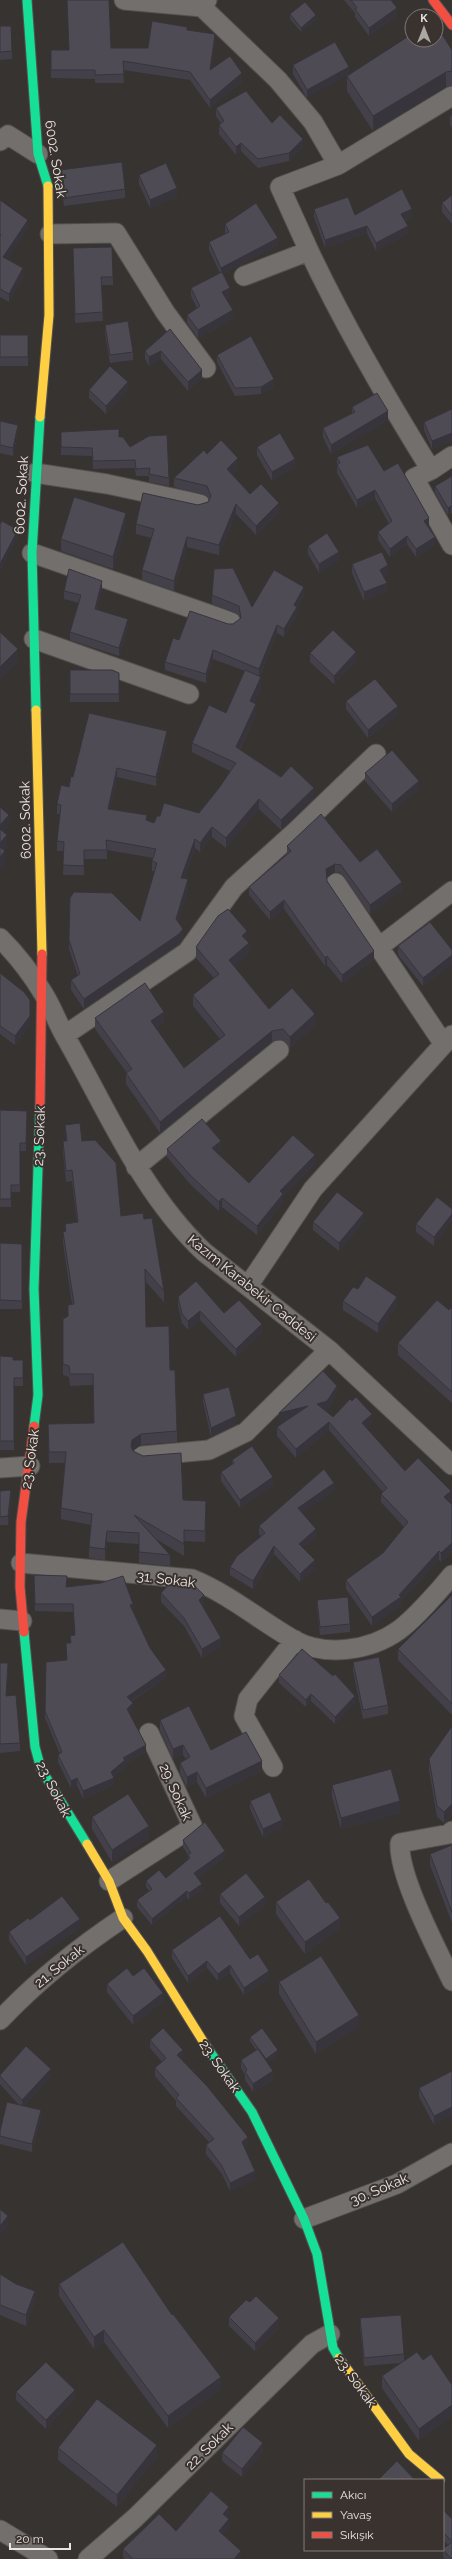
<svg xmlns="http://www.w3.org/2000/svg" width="452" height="2559" viewBox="0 0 452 2559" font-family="Raleway,sans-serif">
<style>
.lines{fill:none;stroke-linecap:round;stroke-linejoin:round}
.street-casing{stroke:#53504e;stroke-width:21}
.fast-casing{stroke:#53504e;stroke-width:11}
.slow-casing{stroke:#53504e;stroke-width:11}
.jam-casing{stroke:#53504e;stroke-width:11}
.street{stroke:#726f6d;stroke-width:19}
.fast{stroke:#16e098;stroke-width:9}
.slow{stroke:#ffcf43;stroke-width:9}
.jam{stroke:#f24e42;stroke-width:9}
.wall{fill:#434049}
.shaded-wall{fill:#37343c}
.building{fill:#4e4b55;stroke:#37343c}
.labels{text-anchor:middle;stroke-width:4;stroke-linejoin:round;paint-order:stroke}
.street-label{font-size:14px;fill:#eae5e2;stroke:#3a322e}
</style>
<rect width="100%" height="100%" fill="#373331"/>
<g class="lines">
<defs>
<path id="street" d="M124,0L202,7L207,0
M202,7L278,80L313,122L338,165L452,96
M0,141L8,135L38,154
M50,234L116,233L165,312L206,368
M309,251L280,187L338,165
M244,276L309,251C345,327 387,399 431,470
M452,456L431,470L414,478L452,545
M35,473L107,484L200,504
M32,553L231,622
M34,639L189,694
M336,883L443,1043
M0,938C16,954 31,973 43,993C52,1007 57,1022 65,1036C108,1111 141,1192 204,1252L329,1350L452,1465
M379,947L452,891
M65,1035L187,952L234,887L296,831L376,754
M136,1167L279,1050
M248,1286L313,1189L452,1035
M142,1456L209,1450L246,1432L329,1350
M0,1468L30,1466
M21,1563L192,1579C229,1594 259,1620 294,1640C325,1657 370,1651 399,1630C414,1619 439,1591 452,1575
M0,1619L22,1621
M273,1767L244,1716L248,1699L295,1640
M452,1831L449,1834L400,1843C398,1876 437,1949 452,1981
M109,1881L185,1832L192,1825L149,1733
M0,2020C37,1981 78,1948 123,1918
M304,2219L397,2184L452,2153
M0,2530L48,2559
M88,2559L135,2518L312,2344L330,2334"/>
<path id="fast" d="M27,0L38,154L48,186
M36,710L32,553L40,417
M34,1426L38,1395L34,1289L40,1107
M24,1632L35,1747L41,1769L87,1844
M206,2046L252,2112L304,2219L317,2254L333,2348L339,2358"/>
<path id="slow" d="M40,417L49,315L48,186
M36,710L42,954
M87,1844L109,1881L123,1918L147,1951L206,2046
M339,2358L409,2454L440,2480"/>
<path id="jam" d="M433,0L452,25
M40,1107L42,954
M24,1632L20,1587L21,1522L34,1426"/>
</defs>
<!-- street casing -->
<use href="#street" class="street-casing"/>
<!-- fast casing -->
<use href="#fast" class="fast-casing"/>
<!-- slow casing -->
<use href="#slow" class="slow-casing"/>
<!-- jam casing -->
<use href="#jam" class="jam-casing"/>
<!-- street -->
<use href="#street" class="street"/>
<!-- fast -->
<use href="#fast" class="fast"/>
<!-- slow -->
<use href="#slow" class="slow"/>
<!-- jam -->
<use href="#jam" class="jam"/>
</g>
<!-- wall -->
<path class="wall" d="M344,0H391L397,16L369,36L355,17V13Z
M290,14L316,20L301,32L290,19Z
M0,26L12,51V59L0,60Z
M187,30L215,43L211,69L242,82L210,108L190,80L123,70L124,83H95V79L51,78V50H68L148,48Z
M335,42L307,98L293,74V65Z
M452,50V86L446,87L373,131L347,91V76Z
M216,108L272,123L303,147L289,161L258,168L241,151L236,155L219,134V125L221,124L216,116Z
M452,115V128L450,125V117Z
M60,170L125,189V198L64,206L60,178Z
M139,175L177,197L150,208L139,184Z
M452,195V224L442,212V203Z
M0,200L28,228L7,260L23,277L9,302L0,297Z
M314,209L355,215L412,217L405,221L408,234L376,251L367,233L325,248L314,217Z
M225,224L278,245L223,274L230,297L226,298L233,319L198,338L187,323V315L197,308L191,296V288L220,273L209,250V242L226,234L225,232Z
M73,248L113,277V285H101L103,321L75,323Z
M105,325L133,352V360L110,363L105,333Z
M170,329L202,378L188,391L161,359L149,366L145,359V351Z
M0,335H28V366H0Z
M217,355L274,387L261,394L235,396L217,362Z
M89,390H128L106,414L89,398Z
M352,407L388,420L331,454L323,437V428L352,414Z
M452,409V441L432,449L424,430V422Z
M0,421L18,433L13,456L0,453Z
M61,432L119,437L130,447L169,478V486L149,482V476H136L135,468L93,469L92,456L61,455Z
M257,447L295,467L272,481L257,455Z
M207,454L238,468L232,474L250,494L279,512L256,535L236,514L219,555L187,547L174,591L142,580V570L152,538L136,534V524L208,502L209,500L207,496L174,487V478Z
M337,457L384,471L429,526L428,527L435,545L416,557L407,544L390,557L378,540V532L389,524L375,498L357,508L337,473Z
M452,476V514L451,513L448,515L435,493V486Z
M126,525L113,569L61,551V539Z
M308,546L339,560L319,573L308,554Z
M352,564L388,574L384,576L387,591L364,601L352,573Z
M102,589L97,610L128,627L119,656L70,640V632L79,603L64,599V591Z
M212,595L252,607L304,595L297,608V615L284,637L277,633L260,676L261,687L254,703L256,714L240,749L281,777L314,798L281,830L259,809L226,848L212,837L200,852L195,848L184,879L188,889L178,922L183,939L179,944L84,1009L71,990V980L78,976L69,949L70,898L140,921L155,871H152V861L153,858L107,850V859H84V875H63L64,851H57V841L60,814H57V804L69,787L73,777L167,741L156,786L117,777L110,809L154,823L160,816L199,813L219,788L230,771L192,752V743L226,713L245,671L213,659L206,683L165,670V662L179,640L228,624H233L240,619L239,615L212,604Z
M310,653L356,661L334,684L310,662Z
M70,670L119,673V702H70Z
M346,701L398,714L368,738L346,709Z
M365,773L419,789L392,812L365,781Z
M287,846L360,862L402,890L370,914L341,873L335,872L327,878V881L374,960L342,983L327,965L325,966L284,909L270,920L249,895V887L287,855Z
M247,941L249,954L234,966L269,1009L315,1025L290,1048L283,1040L272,1041L160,1133L126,1084V1073H127L95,1029V1018L164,1023L156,1028L184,1068L220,1039L193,1006V995L214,978L196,958V947Z
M398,946L452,950V964L423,986L398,955Z
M0,973L30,1025L15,1045L0,1034Z
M0,1110L27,1111L26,1151H20V1192H11V1207H0Z
M65,1125L82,1141L121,1216L144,1219L164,1291V1302L145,1281L146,1327L170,1370L177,1431V1442L141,1445L133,1451L183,1500L206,1512L205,1542L184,1541V1556L156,1539L170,1555V1566L139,1563V1544L107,1542L105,1560L89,1558V1547L91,1525L61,1519V1508L65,1463H49L48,1424L94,1423L93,1385L70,1386L69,1377L63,1375V1319L68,1317L72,1304L63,1243V1232L65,1231V1224L77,1222L72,1181L66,1182L63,1152V1141H66Z
M167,1149H221L216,1153L249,1183L315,1164L283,1196V1203L257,1235L222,1207L219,1211L191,1185L167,1157Z
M437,1197L434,1246L416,1232V1224Z
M313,1222H364L339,1251L313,1230Z
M0,1243L22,1244V1309H0Z
M358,1289L397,1305L378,1333L343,1310V1301Z
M178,1297L224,1313L262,1333L236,1357L200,1320L188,1330L182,1323L178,1306Z
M452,1309V1403L398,1355V1343Z
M0,1356L13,1360H23V1386H14V1450H0Z
M203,1394L236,1424L211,1437L203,1402Z
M337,1395L327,1410H325L333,1417L372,1422L366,1428L405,1471L451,1500L449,1502L452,1505V1552L441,1562L439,1560L401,1602V1606L372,1626L346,1589V1580L383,1553L404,1527L381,1502V1494L383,1492L329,1430L296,1458L277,1436V1427L288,1419L279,1422Z
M232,1460L273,1486L240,1508L221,1481V1472L232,1465Z
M0,1491L11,1499L8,1525H0Z
M334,1491L302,1513L316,1537L303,1548L315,1568L300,1582L274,1554L253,1589L230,1575V1567L261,1536L259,1534V1526Z
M34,1575L133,1611L150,1648L166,1677L131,1702L133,1710L129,1713L146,1752L125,1764V1767L114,1777V1785L83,1799L77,1785L71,1788L58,1762V1755L60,1754L45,1718L46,1662L67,1661L66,1643H70V1636L75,1635L73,1612L35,1611Z
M161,1593L204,1603L202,1605L221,1646L202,1658L184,1626L161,1602Z
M452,1595V1715L398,1660V1649Z
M317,1600L350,1624V1632L320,1635L317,1608Z
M353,1662L388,1705V1714L363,1719L353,1671Z
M0,1663L8,1671L6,1696L20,1743V1751L0,1753Z
M279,1675L355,1703L335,1724L311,1701L306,1707L279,1683Z
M160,1720L211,1750L262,1771L206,1798L197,1782L187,1787L180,1773V1763L186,1759L183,1755L173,1759L160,1730Z
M452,1726V1815L444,1823L437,1817L429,1770V1759Z
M332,1785L400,1813L341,1829L332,1797Z
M250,1801L282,1828L263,1837L250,1809Z
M92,1817L149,1838L112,1862L92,1829Z
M183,1840L225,1857L197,1878L202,1890L189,1900L187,1897L152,1925L137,1907V1900L149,1891L146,1887V1881L166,1878L188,1860V1855L183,1847Z
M452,1845V1923L430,1865V1854Z
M220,1894L265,1905L239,1926L220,1903Z
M276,1902L340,1929L305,1954L276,1914Z
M30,1920L80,1928L26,1965L9,1940V1932Z
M172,1950L250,1959L269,1979L244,1995L230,1973L218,1981L207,1968L188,1983L172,1958Z
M279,1982L359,2027L316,2054L279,1994Z
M107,1984L163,2002L133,2025L107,1992Z
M250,2037L278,2055L267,2063L273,2080L253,2092L245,2080V2075L241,2068V2060L256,2050L250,2041Z
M150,2040L183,2059L181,2060L248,2145L244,2148L255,2179L230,2191L222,2174L206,2154V2145L209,2142L176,2106V2101L155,2076V2068L162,2062L150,2048Z
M452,2071L434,2125L419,2097V2088Z
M0,2075L51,2076L24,2106L41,2118L32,2152L0,2144V2131L18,2104L0,2084Z
M0,2274L35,2301L26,2326L0,2315Z
M59,2284L172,2315L221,2389L168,2428L104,2342L94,2349L59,2296Z
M229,2317L279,2327L255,2351L229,2326Z
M360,2318L404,2354V2360H423L419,2441L382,2388V2376L400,2363L364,2366L360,2327Z
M16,2392L75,2398L46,2429L16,2400Z
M58,2448L157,2457L117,2507L58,2460Z
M263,2451L242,2477L222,2461V2453Z
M443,2510L452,2519V2559H444L443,2557V2549L448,2545L443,2540Z
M229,2514L227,2517L229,2527L222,2534L241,2559H125L123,2557V2549Z"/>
<!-- shaded-wall -->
<path class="shaded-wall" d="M397,8V16L369,36V28Z
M316,15V20L301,32V28Z
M215,34V43L210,79V70Z
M349,67V75L307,98V90Z
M446,72V87L373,131V116Z
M242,73V82L210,108V100Z
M303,139V147L289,161V153Z
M241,143V151L236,155V147Z
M177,188V197L150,208V200Z
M412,209V217L401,222V214Z
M28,220V228L3,266V257Z
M367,226V233L325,248V240Z
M408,226V234L376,251V243Z
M278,238V245L221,275V268Z
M23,268V277L9,302V294Z
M230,288V297L222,300V292Z
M233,310V319L198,338V330Z
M161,351V359L149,366V357Z
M202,370V378L188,391V382Z
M274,379V387L261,394V387Z
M128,382V390L106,414V406Z
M388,411V420L331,454V445Z
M18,425V433L13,456V448Z
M452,433V441L432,449V441Z
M238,458V468L227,479V469Z
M295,459V467L272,481V472Z
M375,490V498L357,508V500Z
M279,503V512L256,535V526Z
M236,504V514L219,555V545Z
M451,506V513L448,515V508Z
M126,513V525L113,569V557Z
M429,518V526L424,529V521Z
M18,530V538L0,572V564Z
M407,536V544L390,557V549Z
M187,537V547L174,591V581Z
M435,537V545L416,557V549Z
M339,552V560L319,573V564Z
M388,565V574L380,579V570Z
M102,581V589L95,618V609Z
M387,583V591L364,601V592Z
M304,587V595L297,608V615L284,637V629L294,605Z
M128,619V627L119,656V648Z
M277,625V633L259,677V669Z
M18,649V662L0,680V667Z
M213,650V659L206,683V674Z
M356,652V661L334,684V676Z
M261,677V687L250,711V701Z
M256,704V714L236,756V747Z
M398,706V714L368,738V730Z
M167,731V741L156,786V777Z
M117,768V777L108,818V809Z
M419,781V789L392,812V804Z
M314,788V798L281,830V820Z
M259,799V809L226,848V838Z
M9,815V827L0,838V825Z
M212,827V837L200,852V843Z
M7,835V848L0,856V843Z
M195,839V848L181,887V878Z
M5,851V864L0,870V857Z
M335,864V872L326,878V869Z
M188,879V889L176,929V919Z
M402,882V890L370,914V905Z
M284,900V909L270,920V912Z
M183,929V939L179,944L84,1009V999Z
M247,931V942L242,936Z
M249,943V954L229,971V960Z
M374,951V960L342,983V975Z
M452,955V964L423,986V978Z
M327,956V965L325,966V958Z
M30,1000V1025L15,1045V1036Z
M164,1012V1023L151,1032V1021Z
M315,1014V1025L290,1048V1037Z
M272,1031V1041L160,1133V1122Z
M221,1141V1149L212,1157V1148Z
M315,1155V1164L283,1196V1203L257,1235V1226L280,1191Z
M222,1198V1207L219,1211V1202Z
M364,1213V1222L339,1251V1243Z
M452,1214V1222L434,1246V1237Z
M397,1297V1305L378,1333V1324Z
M200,1311V1320L188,1330V1321Z
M262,1324V1333L236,1357V1349Z
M337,1386V1395L327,1410L317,1412V1404Z
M308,1406V1414L279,1422V1413Z
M372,1414V1422L362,1432V1423Z
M236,1416V1424L211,1437V1428Z
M329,1422V1430L296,1458V1449Z
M141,1434V1445L132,1451L131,1446L132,1440Z
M273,1477V1486L240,1508V1500Z
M334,1483V1491L298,1517V1508Z
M11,1490V1499L8,1525V1516Z
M451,1491V1500L444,1506V1497Z
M316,1529V1537L299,1552V1544Z
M107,1531V1542L105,1560V1549Z
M452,1543V1552L441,1562V1553Z
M274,1546V1554L253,1589V1581Z
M439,1551V1560L401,1602V1606L372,1626V1617Z
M315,1560V1568L300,1582V1574Z
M204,1595V1603L199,1608V1600Z
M133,1604V1611L130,1605Z
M221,1638V1646L202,1658V1649Z
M8,1663V1671L6,1704V1696Z
M166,1670V1677L127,1704V1697Z
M311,1694V1701L306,1707V1700Z
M355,1696V1703L335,1724V1717Z
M133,1703V1710L127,1716V1709Z
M146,1745V1752L125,1764V1767L113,1778H114V1785L83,1799V1791L111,1772L123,1758Z
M183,1745V1755L173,1759V1749Z
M262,1761V1771L206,1798V1788Z
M197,1772V1782L187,1787V1777Z
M77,1778V1785L71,1788V1781Z
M400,1801V1813L341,1829V1818Z
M452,1804V1815L444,1823V1812Z
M282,1820V1828L263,1837V1829Z
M149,1826V1838L112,1862V1850Z
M225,1851V1857L194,1880V1873Z
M202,1884V1890L189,1900V1893Z
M187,1891V1897L152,1925V1919Z
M265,1897V1905L239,1926V1917Z
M340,1918V1929L305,1954V1942Z
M80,1919V1928L26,1965V1957Z
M207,1961V1968L188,1983V1976Z
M230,1965V1973L218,1981V1974Z
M269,1971V1979L244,1995V1988Z
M163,1993V2002L133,2025V2016Z
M359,2015V2027L316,2054V2042Z
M183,2050V2059L177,2064V2055Z
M278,2050V2055L266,2064V2059Z
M51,2069V2076L22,2108V2100Z
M273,2071V2080L253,2092V2084Z
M452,2107V2115L434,2125V2116Z
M41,2110V2118L32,2152V2144Z
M248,2137V2145L242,2150V2142Z
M255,2171V2179L230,2191V2183Z
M8,2216V2226L0,2236V2226Z
M35,2291V2301L26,2326V2315Z
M279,2318V2327L255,2351V2343Z
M104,2330V2342L94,2349V2337Z
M221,2377V2389L168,2428V2416Z
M75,2390V2398L46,2429V2420Z
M452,2405V2417L419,2441V2429Z
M263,2443V2451L242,2477V2469Z
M157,2445V2457L117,2507V2495Z
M229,2507V2514L223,2522V2514Z
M229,2519V2527L219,2539V2531Z
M241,2551V2559H234Z"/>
<!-- building -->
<path class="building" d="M67,0H109L111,48H148L152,21L187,27V30L215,34L210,70L230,56L242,73L210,100L190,72L123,61L124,74L95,75V70H51V50H69Z
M351,0H391L397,8L369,28L355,9L357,8Z
M305,2L316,15L301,28L290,14Z
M436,25L452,50V71L446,72L373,116L347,76L412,34V40H436Z
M0,26H11L12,51L0,52Z
M335,42L349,67L307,90L293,65Z
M246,91L272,123L280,115L303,139L289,153L258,159L241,143L236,147L219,125L224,121L216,108Z
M122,162L125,189L64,198L60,170Z
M166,163L177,188L150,200L139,175Z
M402,189L412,209L401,214L408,226L376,243L367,226L325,240L314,209L348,197L355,215Z
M452,195V216L442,203Z
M0,200L28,220L3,257L23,268L9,294L0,289V236L1,235L0,234Z
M256,203L278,238L221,268L209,242L229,232L225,224Z
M112,247L113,277H101L103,312L75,314L73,248Z
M222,272L230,288L222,292L233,310L198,330L187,315L200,306L191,288Z
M128,321L133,352L110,355L105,325Z
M170,329L202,370L188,382L161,351L149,357L145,351Z
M0,335H28V357H0Z
M251,336L274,379L261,387L235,388L217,355Z
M110,366L128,382L106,406L89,390Z
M377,393L388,411L331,445L323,428L355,412L352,407Z
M452,409V433L432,441L424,422Z
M0,421L18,425L13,448L0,445Z
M119,429V437H123L130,447L149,436L167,435L169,478L149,474L150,468L136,469L135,460L93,461L92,448L61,447V432Z
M280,433L295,459L272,472L257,447Z
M221,440L238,458L227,469L250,494L261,484L279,503L256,526L236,504L219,545L187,537L174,581L142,570L154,529L136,524L143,493L198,505L208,502L211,496L207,486L174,478L204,450L207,454Z
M368,445L384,471L398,463L429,518L424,521L435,537L416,549L407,536L390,549L378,532L392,521L375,490L357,500L337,465L340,463L337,457Z
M452,476V507L451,506L448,508L435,486Z
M74,497L126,513L113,557L61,539Z
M2,521L18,530L0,564V524Z
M327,533L339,552L319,564L308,546Z
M382,552L388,565L380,570L387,583L364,592L352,564Z
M233,568L252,607L274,570L304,587L294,605L297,607L284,629L277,625L259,669L213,650L206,674L165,662L173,638L179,640L190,611L228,624H233L241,618L239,606L212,595L214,569Z
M69,569L102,581L95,609L128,619L119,648L70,632L81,595L64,591Z
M333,630L356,652L334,676L310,653Z
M0,632L18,649L0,667Z
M70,670H112L119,673V694H70Z
M245,670L261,677L250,701L256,704L236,747L281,777L291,766L314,788L281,820L259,799L226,838L212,827L200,843L195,839L181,878L188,879L176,919L183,929L179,934L84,999L71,980L80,974L69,940L70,898L74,892L112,893L140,921L157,863L152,861L156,849L106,840L107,850H84V866L63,865L64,842L57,841L61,805L57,804L61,785L69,787L71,776L73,777L89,713L167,731L156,777L117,768L108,809L147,815L146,820L154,823L157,816H160L164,803L199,813L219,788L236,763L192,743L209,705L226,713Z
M375,679L398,706L368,730L346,701Z
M392,750L419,781L392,804L365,773Z
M0,807L9,815L0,825Z
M321,814L360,862L377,849L402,882L370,905L341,865L335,864L326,869L327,881L374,951L342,975L327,956L325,958L284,900L270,912L249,887L291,851L287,846Z
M0,829L7,835L0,843Z
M0,847L5,851L0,857Z
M228,909L247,931L242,936L249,943L229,960L269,1009L292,988L315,1014L290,1037L283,1029L272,1031L160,1122L126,1073L132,1069L95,1018L145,983L164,1012L151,1021L184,1068L225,1035L193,995L219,974L196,947L218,916Z
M430,922L452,950V955L423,978L398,946Z
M0,973L24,992L30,1000V1016L15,1036L0,1026Z
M0,1110L27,1111L26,1143H20V1185H11V1199H0Z
M202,1119L221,1141L212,1148L249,1183L293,1135L315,1155L280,1191L283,1194L257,1226L222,1198L219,1202L191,1176L167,1149Z
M80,1123L82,1141L95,1140L116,1163L121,1216L143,1213L144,1219L152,1218L164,1291L145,1269L146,1327L169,1326L170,1370H175L177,1431L141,1434L132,1440L131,1446L133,1451L143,1456L181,1453L183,1500L206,1501L205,1531L184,1530V1544L134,1515L170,1555L139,1552V1533L107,1531L105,1549L89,1547L92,1514L61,1508L66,1452H49L48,1424L94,1423L93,1374H70L69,1366L63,1364V1319L68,1316V1305L74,1304L63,1232L66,1231L65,1224L78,1222L72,1170L66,1171L63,1141H67L65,1125Z
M337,1192L364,1213L339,1243L313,1222Z
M437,1197L452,1209V1214L434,1237L416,1224Z
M0,1243L22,1244V1301L0,1300Z
M366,1276L397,1297L378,1324L343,1301L353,1287L358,1289Z
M196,1281L224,1313L239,1300L262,1324L236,1349L200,1311L188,1321L182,1314L178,1297Z
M437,1300L449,1310L451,1308L452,1309V1392L398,1343Z
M0,1356L13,1357V1360H23V1378H14V1441H0Z
M323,1371L337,1386L327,1401L317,1404L333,1417L350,1399L352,1401L356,1397L372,1414L362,1423L405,1471L418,1458L451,1491L444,1497L452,1505V1543L441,1553L439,1551L399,1595L401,1597L372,1617L346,1580L383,1553L408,1522L381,1494L387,1488L329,1422L296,1449L277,1427L308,1406L279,1413Z
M229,1387L236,1416L211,1428L203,1394Z
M252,1446L273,1477L240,1500L221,1472L234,1463L232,1460Z
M324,1469L334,1483L298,1508L316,1529L299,1544L315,1560L300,1574L274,1546L253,1581L230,1567L237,1556L265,1533L259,1526Z
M11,1490L8,1516L0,1517V1491Z
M34,1575L67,1576L66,1587L101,1583L123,1576L133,1604L130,1605L150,1648L166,1670L127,1697L133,1703L127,1709L146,1745L123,1758L125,1760L111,1772L114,1778L83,1791L77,1778L71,1781L58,1755L62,1752L45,1711L46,1662L67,1660L66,1643H71L70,1636L75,1635L73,1604H35Z
M173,1580L189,1581L204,1595L199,1600L221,1638L202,1649L184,1618L161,1593Z
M452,1595V1704L398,1649Z
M348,1597L350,1624L320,1627L317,1600Z
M302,1649L333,1676L335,1674L355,1696L335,1717L311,1694L306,1700L279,1675Z
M379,1657L388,1705L363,1710L353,1662Z
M0,1663H8L6,1696L16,1695L20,1743L0,1744Z
M189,1706L211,1750L246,1732L262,1761L206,1788L197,1772L187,1777L180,1763L190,1757L183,1745L173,1749L160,1720Z
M452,1726V1804L444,1812L437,1806L429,1759Z
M391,1769L400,1801L341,1818L332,1785Z
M270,1792L282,1820L263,1829L250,1801Z
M128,1794L149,1826L112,1850L92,1817Z
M205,1822L225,1851L194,1873L202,1884L189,1893L187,1891L152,1919L137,1900L152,1889L146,1881L159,1870L166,1878L190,1858L188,1855L191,1853L183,1840Z
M452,1845V1912L430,1854Z
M246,1873L265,1897L239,1917L220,1894Z
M309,1879L326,1903L328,1902L340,1918L305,1942L276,1902Z
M62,1896L80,1919L26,1957L9,1932L28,1918L30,1920Z
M220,1916L250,1959L258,1954L269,1971L244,1988L230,1965L218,1974L207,1961L188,1976L172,1950Z
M321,1956L359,2015L316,2042L279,1982Z
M127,1968L133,1976L144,1968L163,1993L133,2016L107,1984Z
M163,2028L183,2050L177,2055L207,2086L248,2137L242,2142L255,2171L230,2183L222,2166L206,2145L214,2139L176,2098L179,2095L155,2068L166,2058L150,2040Z
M262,2028L278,2050L266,2059L250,2037Z
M26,2046L51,2069L22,2100L0,2076V2075Z
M258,2049L273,2071L253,2084L245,2072L247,2070L241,2060Z
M452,2071V2107L434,2116L419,2088Z
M7,2102L41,2110L32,2144L0,2136V2131Z
M0,2209L8,2216L0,2226Z
M123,2242L172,2315L173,2314L221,2377L168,2416L104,2330L94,2337L59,2284Z
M0,2274L16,2284L35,2291L26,2315L0,2305Z
M256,2296L279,2318L255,2343L229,2317L246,2300L250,2302Z
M401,2315L404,2354L364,2358L360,2318Z
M417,2352L423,2360L431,2354L452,2385V2405L419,2429L382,2376Z
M46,2362L75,2390L46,2420L16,2392Z
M97,2399L157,2445L117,2495L58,2448Z
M243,2427L263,2443L242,2469L222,2453Z
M397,2461L415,2480H378Z
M211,2491L229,2507L223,2514L229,2519L219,2531L241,2551L234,2559H133L123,2549L159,2514L176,2531Z
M443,2510L452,2519V2541L443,2532Z
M452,2542V2559H451L443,2549Z"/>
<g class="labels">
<!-- street labels -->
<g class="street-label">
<text transform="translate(56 159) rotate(81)" y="5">6002. Sokak</text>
<text transform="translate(21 495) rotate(-87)" y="5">6002. Sokak</text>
<text transform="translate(25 820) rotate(-91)" y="5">6002. Sokak</text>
<text transform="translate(39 1136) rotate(-88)" y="5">23. Sokak</text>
<text transform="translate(252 1288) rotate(39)" y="5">Kazım Karabekir Caddesi</text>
<text transform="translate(30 1459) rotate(-82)" y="5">23. Sokak</text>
<text transform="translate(166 1579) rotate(7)" y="5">31. Sokak</text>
<text transform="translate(54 1789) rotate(63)" y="5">23. Sokak</text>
<text transform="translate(176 1792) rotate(66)" y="5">29. Sokak</text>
<text transform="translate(59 1966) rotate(-39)" y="5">21. Sokak</text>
<text transform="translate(220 2066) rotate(55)" y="5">23. Sokak</text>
<text transform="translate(379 2189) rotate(-23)" y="5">30. Sokak</text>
<text transform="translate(356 2381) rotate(54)" y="5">23. Sokak</text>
<text transform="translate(209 2446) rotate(-45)" y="5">22. Sokak</text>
</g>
</g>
<!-- legend -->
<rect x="304" y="2479" width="140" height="72" fill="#3a322e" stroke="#807a76"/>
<rect x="312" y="2492" width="20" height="6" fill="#16e098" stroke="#807a76"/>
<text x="340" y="2499" font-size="12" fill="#eae5e2">Akıcı</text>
<rect x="312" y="2512" width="20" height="6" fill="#ffcf43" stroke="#807a76"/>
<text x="340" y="2519" font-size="12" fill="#eae5e2">Yavaş</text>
<rect x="312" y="2532" width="20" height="6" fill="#f24e42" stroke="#807a76"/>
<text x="340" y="2539" font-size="12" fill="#eae5e2">Sıkışık</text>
<!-- north arrow -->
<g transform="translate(424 28)"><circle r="19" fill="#3a322e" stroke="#807a76"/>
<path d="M0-3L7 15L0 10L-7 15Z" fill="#aba7a4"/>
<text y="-6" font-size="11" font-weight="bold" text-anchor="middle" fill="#eae5e2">K</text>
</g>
<!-- scale -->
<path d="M10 2543v6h60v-6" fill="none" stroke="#eae5e2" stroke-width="2"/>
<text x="16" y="2543" font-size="12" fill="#eae5e2" stroke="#3a322e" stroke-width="3" paint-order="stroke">20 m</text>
</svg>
